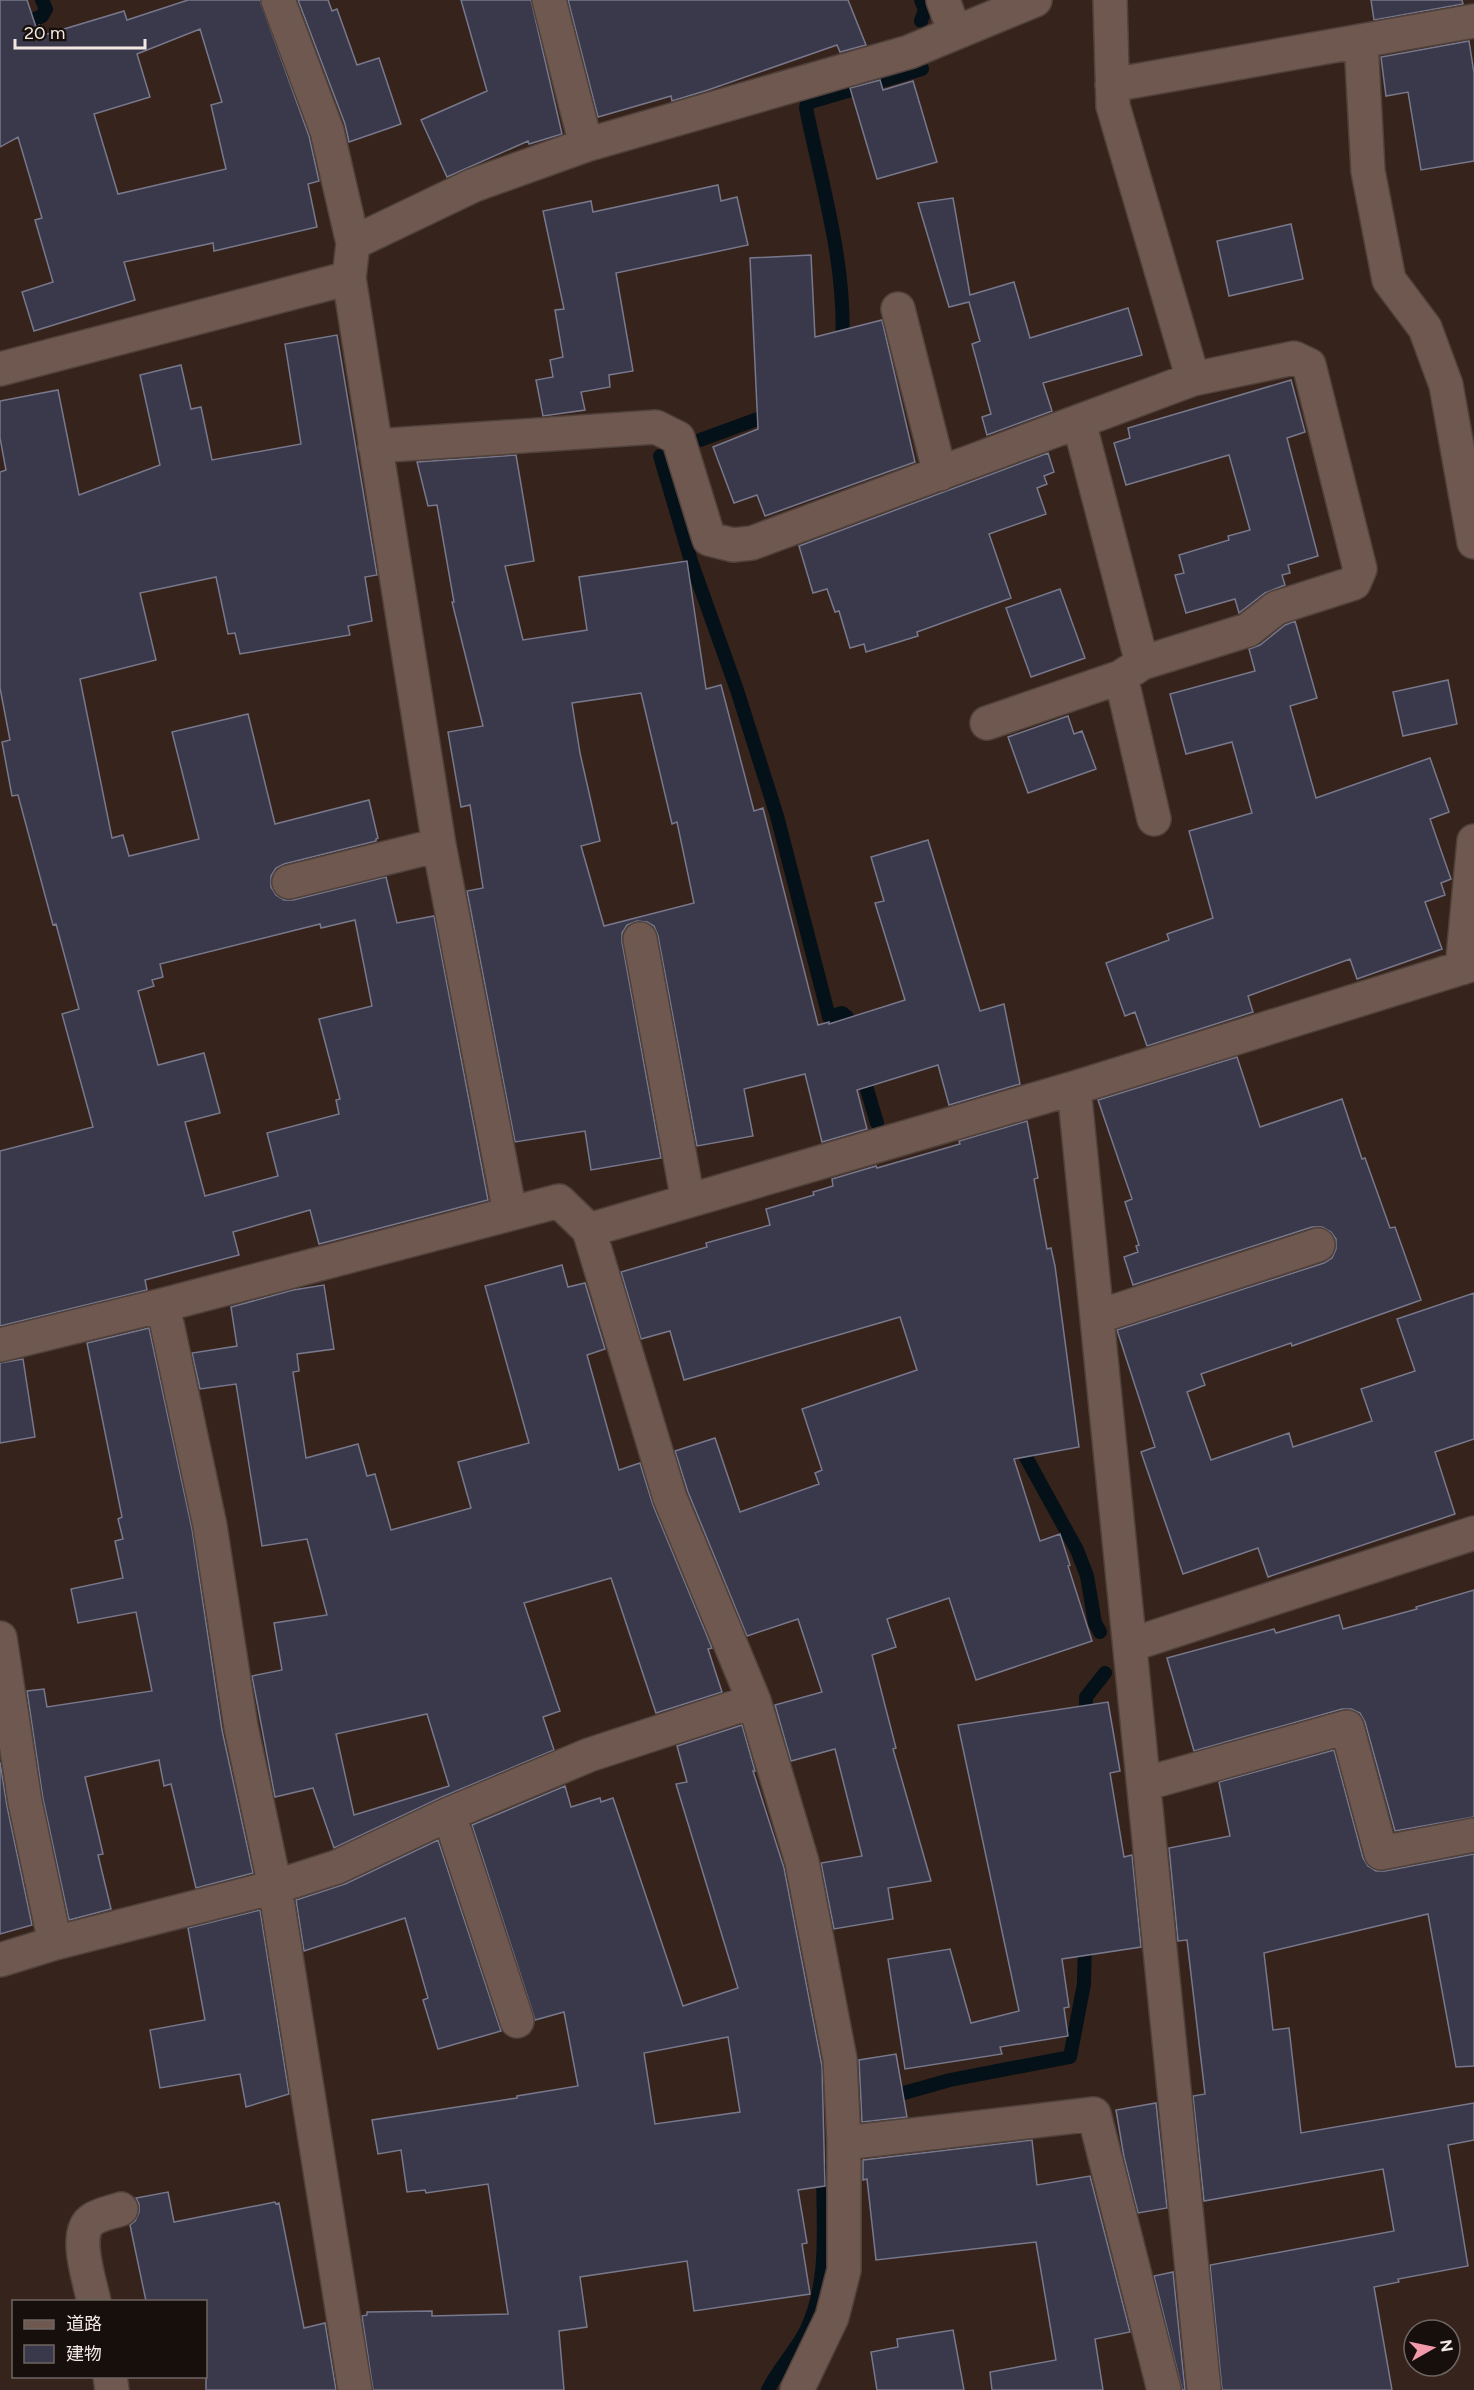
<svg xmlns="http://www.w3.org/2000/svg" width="1474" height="2390" viewBox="0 0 1474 2390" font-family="Figtree,'Noto Sans JP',sans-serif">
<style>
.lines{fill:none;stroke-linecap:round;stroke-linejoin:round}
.stream{stroke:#051118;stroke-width:14}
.building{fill:#3a394b;stroke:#78788c;stroke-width:1.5;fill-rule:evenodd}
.minor-casing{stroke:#50413b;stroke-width:36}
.minor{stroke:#6e5850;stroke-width:33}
</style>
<rect width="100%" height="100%" fill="#36231c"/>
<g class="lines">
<!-- stream -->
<path class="stream" d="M921,21L925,10L921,0
M0,35L42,16L46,9L42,0
M842,347C847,266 822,186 806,108L807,103L922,69
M700,440L774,413
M660,456L691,561L737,690L777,816L829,1017L842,1013L847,1017L852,1036
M861,1069L877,1123
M1017,1441L1077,1550L1087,1576L1095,1623L1100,1632
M1086,1722V1697L1105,1673
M886,2098L950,2080L1070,2057L1084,1984L1085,1939
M768,2390C778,2369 795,2352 806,2331C830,2281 823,2224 823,2170"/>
</g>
<!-- building -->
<path class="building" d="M0,0H27L36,27L39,25L44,35L124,11L127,20L188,0H260L309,136L319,181L308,184L317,227L214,251L213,243L124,262L135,300L34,331L22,292L53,282L35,220L42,218L18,137L0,147ZM200,29L222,102L211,105L226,169L118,194L94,114L150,97L137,54Z
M298,0H328L332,11L337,9L357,65L379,58L401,124L349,142L345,124Z
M461,0H531L562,134L529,144L528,141L447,177L421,120L487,91Z
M568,0H848L866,45L840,52L837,45L708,90L672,101L671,96L598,117Z
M1371,0H1462L1463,4L1374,20Z
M1469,41L1474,73V161L1421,170L1408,92L1386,96L1381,57Z
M880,80L883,90L913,81L937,162L877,179L850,88Z
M718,185L721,201L737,197L748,245L616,273L633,371L609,375L610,387L581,392L585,410L543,416L536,380L553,377L550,360L563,357L555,310L564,309L543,211L591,201L593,212Z
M953,198L970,295L1014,282L1030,338L1128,308L1142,355L1043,383L1052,411L987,435L982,417L991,414L972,344L980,341L969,302L949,307L918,203Z
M1291,224L1303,279L1229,296L1217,241Z
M811,255L815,337L882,320L915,462L765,516L757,495L734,503L713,447L758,429L750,258Z
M337,335L377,575L365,577L372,621L348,626L350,635L240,654L235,633L228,634L216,577L140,593L156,660L80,679L112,838L123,835L129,856L199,839L172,732L248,714L275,824L369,800L378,838L376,839V841L284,864L276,868L271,876V887L276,895L284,900H293L386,877L397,923L434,916L488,1200L319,1244L310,1210L233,1232L239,1255L145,1280L147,1290L0,1326V1151L93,1127L62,1014L79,1009L56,924L53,925L18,795L12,796L2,742L10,740L0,688V472L6,470L0,438V401L58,390L79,495L160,465L140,375L181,365L191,409L201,407L212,460L301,444L285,344ZM355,920L372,1006L319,1019L340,1099L336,1100L339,1114L267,1133L278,1176L205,1196L185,1122L220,1113L204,1053L158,1065L138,991L154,986L152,980L163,977L160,964L320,924L321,928Z
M1291,380L1305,432L1287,438L1318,556L1288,565L1290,573L1282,575L1285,585L1265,593L1239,613L1235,599L1186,613L1175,575L1184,573L1179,555L1229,540L1228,536L1250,530L1229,455L1126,485L1114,443L1130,438L1128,428Z
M1048,453L1054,472L1044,476L1047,484L1037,488L1046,514L989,534L1011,598L917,632L918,636L866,652L864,644L850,648L839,611L835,612L827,589L813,593L799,546Z
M516,455L534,561L505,566L523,640L587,630L579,577L687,561L706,689L721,685L754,811L763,808L818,1025L829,1022V1024L905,1000L875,903L884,901L871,857L928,840L980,1011L1004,1004L1020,1084L949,1105L938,1065L857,1090L867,1129L822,1142L805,1074L744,1089L753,1136L697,1146L658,936L654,926L647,922L637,921L627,925L622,933V942L661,1158L591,1170L585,1131L515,1142L467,891L483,888L470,805L461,807L448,732L483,726L452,602H454L437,505L428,506L417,462ZM641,693L672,824L677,822L694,903L604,926L581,846L600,841L580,753L572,703Z
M1060,589L1085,658L1031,677L1006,608Z
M1295,621L1317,698L1290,706L1316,798L1430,758L1449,812L1430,819L1451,879L1441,883L1445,895L1425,902L1442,949L1357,979L1350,959L1248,996L1253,1012L1147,1046L1135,1012L1125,1016L1106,963L1169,940L1167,934L1213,918L1189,831L1252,813L1232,742L1186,754L1170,694L1255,671L1249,649L1260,645L1285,625Z
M1448,680L1457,724L1403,736L1393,692Z
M1068,716L1074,734L1082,731L1096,769L1028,793L1008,737Z
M1237,1057L1260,1127L1342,1099L1362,1159L1365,1158L1390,1228L1395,1227L1421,1300L1292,1346L1291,1343L1201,1374L1205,1385L1187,1392L1211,1460L1289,1433L1293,1447L1372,1421L1361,1389L1415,1371L1397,1319L1474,1293V1439L1435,1452L1455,1514L1268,1577L1258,1548L1183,1574L1141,1452L1155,1447L1117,1330L1324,1263L1332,1258L1336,1249V1239L1331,1232L1322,1227H1312L1133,1285L1124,1257L1138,1252L1136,1246L1139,1245L1125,1202L1132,1199L1098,1100Z
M1027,1121L1038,1178L1034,1179L1047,1249L1051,1248L1055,1266L1079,1447L1014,1459L1040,1541L1060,1534L1070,1565L1068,1566L1092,1641L976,1680L949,1598L887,1619L896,1647L872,1655L896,1748L893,1749L931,1881L888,1888L893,1919L834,1929L821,1863L862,1856L835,1749L791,1761L775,1705L822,1692L798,1619L747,1636L688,1492L675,1451L715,1438L740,1512L819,1484L815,1473L822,1470L802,1409L917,1370L900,1317L684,1380L670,1331L641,1339L621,1272L707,1247L706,1243L770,1225L766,1209L814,1195L813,1192L833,1186L832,1179L876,1166L877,1168L960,1144L959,1141Z
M562,1265L568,1287L585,1283L605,1349L587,1355L619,1470L640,1463L653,1505L712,1648L708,1649L722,1692L656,1713L611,1578L524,1603L560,1711L543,1717L554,1750L442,1797L334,1848L313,1788L275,1797L252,1676L282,1670L274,1623L327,1615L307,1539L262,1546L236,1384L200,1389L192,1353L237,1346L231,1307L293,1290L324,1285L334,1349L297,1354L299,1371L293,1372L306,1458L358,1444L367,1476L375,1474L391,1530L471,1508L458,1462L529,1443L485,1286ZM427,1714L449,1786L354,1815L336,1734Z
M149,1328L192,1529L222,1730L253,1873L196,1888L171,1784L164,1786L159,1760L85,1777L103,1854L98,1855L111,1909L69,1920L43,1799L27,1691L44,1689L47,1707L152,1691L136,1612L78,1623L71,1589L123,1578L115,1541L123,1539L118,1519L122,1517L87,1343Z
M23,1359L35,1437L0,1443V1363Z
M1474,1590V1817L1395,1831L1365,1722L1360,1713L1351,1709H1342L1194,1751L1167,1658L1274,1629L1276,1633L1339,1615L1343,1629L1417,1609L1416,1607Z
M1108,1702L1120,1771L1110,1773L1124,1857L1132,1855L1141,1947L1062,1959L1069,2007L1064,2008L1068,2036L1000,2047L1002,2054L905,2069L888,1959L950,1949L971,2023L1019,2011L958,1725Z
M742,1725L755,1771H753L784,1868L822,2066L825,2186L798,2190L807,2243L802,2244L810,2294L694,2311L687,2261L580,2277L587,2327L559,2331L564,2390H373L362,2316L367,2315V2312L432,2311V2316L508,2314L488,2184L426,2193L425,2190L407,2192L401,2150L378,2154L372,2120L517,2098V2096L578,2086L564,2012L535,2020L472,1825L565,1786L571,1807L600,1798L601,1802L613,1798L683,2006L738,1988L676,1784L687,1782L677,1746ZM728,2037L740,2112L655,2124L644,2053Z
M1334,1750L1363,1858L1368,1866L1376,1871H1385L1474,1854V2066L1456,2067L1428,1914L1264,1953L1273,2030L1289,2028L1301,2133L1474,2103V2140L1448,2145L1468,2266L1398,2279L1399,2282L1374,2287L1392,2390H1222L1210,2265L1394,2231L1383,2169L1204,2201L1193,2096L1205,2094L1187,1940L1178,1941L1169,1848L1230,1836L1219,1782Z
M0,1762L7,1806L32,1925L0,1934Z
M438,1840L501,2031L438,2049L423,2000L428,1998L405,1918L304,1951L296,1900L345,1884Z
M260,1910L289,2094L246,2107L240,2074L160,2088L150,2030L205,2020L188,1928Z
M896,2054L907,2117L862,2122L859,2060Z
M1156,2103L1167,2208L1138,2213L1124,2157L1116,2110Z
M1032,2140L1037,2185L1090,2176L1130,2332L1095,2339L1103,2390H992L990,2372L1056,2360L1036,2242L876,2260L867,2179L863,2180V2160Z
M168,2192L174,2222L275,2202L276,2204L279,2203L304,2328L325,2323L336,2390H206V2301H146L130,2225L135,2221L139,2212V2204L136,2198Z
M1173,2272L1185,2390H1182L1154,2276Z
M953,2330L964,2390H877L871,2352L898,2347L897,2339Z"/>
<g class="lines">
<defs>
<path id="minor" d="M278,0L327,131L353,243L349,278L439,845L510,1213
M549,0L586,145
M943,0L955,33
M1361,41L1368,171L1389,280L1425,328L1446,385L1474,542
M1112,85L1474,21
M353,243L474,185L586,145L909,52L1035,0
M898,309L940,474
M0,369L349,278
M1079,422L1142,663
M375,446L656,427L678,438L709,539L733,545L752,543L1193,379L1113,106L1110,0
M1121,677L1154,819
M987,723L1121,677L1142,663L1248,630L1276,608L1354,583L1360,569L1309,365L1294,358L1193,379
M289,882L439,845
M640,939L688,1201
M1462,968L1474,841
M1074,1088L1204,2390
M589,1230L1074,1088L1474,964
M163,1305L210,1526L241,1727L275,1887L355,2390
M1097,1317L1318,1245
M0,1345L163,1305L559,1201L589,1230L670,1498L754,1701L802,1862L840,2059L844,2143L1094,2114L1164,2390
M0,1638L25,1802L55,1943
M1130,1645L1474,1533
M1144,1784L1347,1727L1381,1853L1474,1835
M449,1814L517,2021
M0,1960L55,1943L275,1887L337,1867L449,1814L589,1755L754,1701
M94,2302C90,2281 72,2232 93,2219C101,2214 112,2212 121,2209
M110,2376L112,2390
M797,2390L832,2317L844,2270V2143"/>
</defs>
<!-- minor casing -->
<use href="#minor" class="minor-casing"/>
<!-- minor -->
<use href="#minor" class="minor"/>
</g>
<!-- legend -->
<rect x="12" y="2300" width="195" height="78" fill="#170f0c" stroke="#6f6662" stroke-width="1.5"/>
<rect x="24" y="2320" width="30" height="9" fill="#6e5850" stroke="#6f6662" stroke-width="1.5"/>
<text x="66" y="2330" font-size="18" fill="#f4e8e3">道路</text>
<rect x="24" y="2345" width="30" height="18" fill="#3a394b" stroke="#6f6662" stroke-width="1.5"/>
<text x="66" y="2360" font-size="18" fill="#f4e8e3">建物</text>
<!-- north arrow -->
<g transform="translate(1432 2348) rotate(81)"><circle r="28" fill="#170f0c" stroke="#6f6662" stroke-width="1.5"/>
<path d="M0-4.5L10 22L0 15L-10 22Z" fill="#f39aaa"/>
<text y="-9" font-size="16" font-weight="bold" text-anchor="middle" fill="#f4e8e3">N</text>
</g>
<!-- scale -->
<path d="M15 39v9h130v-9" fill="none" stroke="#f4e8e3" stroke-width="3"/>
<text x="24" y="39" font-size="18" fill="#f4e8e3" stroke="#170f0c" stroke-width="4.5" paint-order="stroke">20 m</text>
</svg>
